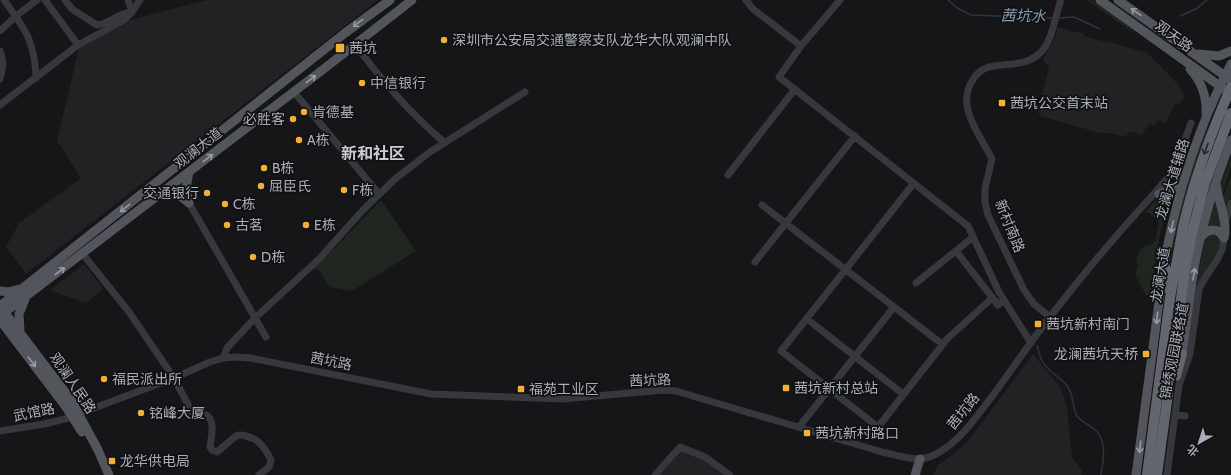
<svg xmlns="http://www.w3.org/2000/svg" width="1231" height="475" viewBox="0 0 1231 475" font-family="Cabin,'Noto Sans SC',sans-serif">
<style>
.built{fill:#222225}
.green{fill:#1e261f}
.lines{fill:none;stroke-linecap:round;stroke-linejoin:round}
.stream{stroke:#2c353c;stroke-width:1.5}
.minor{stroke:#37383d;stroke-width:7}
.major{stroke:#53555c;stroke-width:9}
.highway{stroke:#63666e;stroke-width:10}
.highway-bridge{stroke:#63666e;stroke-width:10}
.oneway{stroke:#979ba6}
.oneway2{stroke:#26262a}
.poi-dot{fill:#f2b134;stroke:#111113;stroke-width:1.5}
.labels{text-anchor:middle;stroke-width:3.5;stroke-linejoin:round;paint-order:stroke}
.street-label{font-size:14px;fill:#a8adb8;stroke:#111113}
.poi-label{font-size:14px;fill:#a8adb8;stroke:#111113;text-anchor:start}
.water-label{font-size:15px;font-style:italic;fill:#7f9bb3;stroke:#111113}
.quarter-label{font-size:16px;font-weight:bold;fill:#c9ccd4;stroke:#111113}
</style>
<rect width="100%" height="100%" fill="#161618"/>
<!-- built -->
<path class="built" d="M206,0H378L26,274L6,247L19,223L81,178L57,141L79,48L127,21Z
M1058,27L1084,34V36L1110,43V42L1148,53V55L1151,56L1156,62L1163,67L1162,68L1175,81L1185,95L1179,105L1176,103L1165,123L1159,120L1154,126L1150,123L1141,135L1130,131L1125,137L1108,133H1100L1040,116L1038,110L1049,68L1043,59L1054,40Z
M84,264L103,289L86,303L50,290Z
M1033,354L1061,388L1067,407L1072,457L1082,470L1081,475H933L938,465L952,455L969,440Z
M681,451L701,457L723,475H660Z"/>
<!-- green -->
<path class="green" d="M1087,0H1092L1119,19L1141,38Z
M1209,128C1190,176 1176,226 1168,277V267L1180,201L1204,134Z
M1231,156V167L1221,199L1220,186Z
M1231,175V195L1226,210L1223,198Z
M1161,198H1166L1167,202L1157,249L1150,295H1146L1135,275L1138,266L1136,259L1141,248L1147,245H1150L1155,241L1159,222L1149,213H1145L1156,199Z
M381,200L416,251L352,291L329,287L319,270L314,269Z
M1214,200L1222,222V231L1207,230Z
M1215,232L1221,241L1218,253L1195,291L1205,238Z"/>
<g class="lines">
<!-- stream -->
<path class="stream" d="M948,0L957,8L971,15L1052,18
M1180,16L1196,9L1207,0
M1058,18L1074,17L1100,29
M1037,346C1039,351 1040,357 1042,361C1048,372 1061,377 1068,387C1074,396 1072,407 1077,416C1082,422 1088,424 1094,429C1108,440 1103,460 1101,475"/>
<!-- minor -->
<path class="minor" d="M4,0C25,29 35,41 36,78
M45,0L78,45
M65,0L72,9L97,25C111,23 118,13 132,12L128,0
M746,0L753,9L801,46
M840,0L801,46L779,77L968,226L999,292L1031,343
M0,31L16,16L37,0
M355,44C381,80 411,114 445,143
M0,51C4,61 3,68 0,79
M294,92L379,194
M0,105L78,45L124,20L132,12L140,0
M728,175L795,89
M914,183L781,351L878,427L947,339L992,298
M1152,196L1174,170L1191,123
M189,203L266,337
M762,205L942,344
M1225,222L1231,203
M956,251L998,305L1004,300
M82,253L129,312L174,378L193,414C197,414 202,414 206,415C216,420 211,438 210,447L212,450L217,452L236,436C240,434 242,435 246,436C259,439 265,448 271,460L269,467L259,475
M755,262L855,136
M916,283L973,237
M1050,317L1034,304L1024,290L988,215L985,202V188L992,159C980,135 954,105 974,78C979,71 985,67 994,66C1012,63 1028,66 1042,51C1053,38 1055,16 1061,0
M807,319L903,394
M223,358L227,348L255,318L319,259L363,210L395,179L430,152L525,92
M1175,415L1185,416
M799,427L894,307
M0,431L44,424L65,419L174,378L210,362L223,358L236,357L250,358L431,394L562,399L664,390L676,391L882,452C898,455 916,463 932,456C958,444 973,421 990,399C1011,371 1031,341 1053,313C1084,273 1117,234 1151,197L1154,194H1159
M655,475L680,447L705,457L730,475
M1167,475L1179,385L1190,354L1199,289L1205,278L1217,260L1222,250L1224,238"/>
<!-- major -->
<path class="major" d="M1100,0L1224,89
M1118,0L1231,80
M1198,54L1219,56L1231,51
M1190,69C1202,82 1207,96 1206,114
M1216,184C1218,201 1228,221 1224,238
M165,190L179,195L189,203
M1159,194L1173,190L1183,181
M189,203L186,188L189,172
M1201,237C1209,228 1218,227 1224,238
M0,291L8,292L20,289
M0,306L345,33L390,0
M2,309L71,400L98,450L109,475
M0,316L325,68L412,0
M0,320L66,407L82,432
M20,331L19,314L25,299
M1182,354C1186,328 1189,301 1193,275C1200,229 1214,184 1231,140
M915,475L920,459
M1136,475C1142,430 1148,385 1154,340C1158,311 1161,281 1166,253C1179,187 1200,123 1231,64"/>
<!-- highway -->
<path class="highway" d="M1165,266L1168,289
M1176,376L1182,354
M1147,475L1170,298L1183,227
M1157,475L1185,269L1193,229"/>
<!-- highway-bridge -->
<path class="highway-bridge" d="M1183,227C1194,179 1211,133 1231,87
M1193,229L1205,183L1231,113"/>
</g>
<!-- one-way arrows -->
<defs><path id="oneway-shaft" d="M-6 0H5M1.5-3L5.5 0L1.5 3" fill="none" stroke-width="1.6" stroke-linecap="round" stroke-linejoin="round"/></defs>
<g class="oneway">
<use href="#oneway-shaft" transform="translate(1136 12) rotate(-145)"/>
<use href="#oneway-shaft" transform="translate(358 23) rotate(144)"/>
<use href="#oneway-shaft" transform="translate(311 79) rotate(-37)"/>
<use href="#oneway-shaft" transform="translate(208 158) rotate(-38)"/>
<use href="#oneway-shaft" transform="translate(125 208) rotate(142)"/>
<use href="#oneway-shaft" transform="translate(1172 227) rotate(103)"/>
<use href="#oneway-shaft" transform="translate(60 271) rotate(-37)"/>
<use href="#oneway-shaft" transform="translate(1194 274) rotate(-80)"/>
<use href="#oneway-shaft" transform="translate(1157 318) rotate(97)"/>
<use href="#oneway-shaft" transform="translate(32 362) rotate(53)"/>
<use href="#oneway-shaft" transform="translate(1140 447) rotate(97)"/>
</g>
<use class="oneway2" href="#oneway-shaft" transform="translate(1206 149) rotate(110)"/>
<!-- markers -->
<g class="poi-dot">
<circle cx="444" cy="40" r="4"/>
<rect x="335" y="43" width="10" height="10" rx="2"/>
<circle cx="362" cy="83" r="4"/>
<rect x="998" y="99" width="8" height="8" rx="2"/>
<circle cx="304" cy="112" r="4"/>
<circle cx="293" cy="119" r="4"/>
<circle cx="299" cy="140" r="4"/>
<circle cx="264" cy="168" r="4"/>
<circle cx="261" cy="186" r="4"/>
<circle cx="344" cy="190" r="4"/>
<circle cx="207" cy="193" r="4"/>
<circle cx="225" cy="204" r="4"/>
<circle cx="227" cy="225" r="4"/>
<circle cx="306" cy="225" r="4"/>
<circle cx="253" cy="257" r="4"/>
<rect x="1034" y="320" width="8" height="8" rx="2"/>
<rect x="1142" y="350" width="8" height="8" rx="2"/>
<circle cx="104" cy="379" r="4"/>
<rect x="782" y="384" width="8" height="8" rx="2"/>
<rect x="517" y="385" width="8" height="8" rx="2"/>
<circle cx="141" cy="413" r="4"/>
<rect x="803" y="429" width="8" height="8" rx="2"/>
<rect x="108" y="457" width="8" height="8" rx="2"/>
</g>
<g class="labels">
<!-- street labels -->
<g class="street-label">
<text transform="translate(1174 36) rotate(36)" y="5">观天路</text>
<text transform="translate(198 148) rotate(-38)" y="5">观澜大道</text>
<text transform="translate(1172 179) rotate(-73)" y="5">龙澜大道辅路</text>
<text transform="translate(1010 226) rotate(68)" y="5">新村南路</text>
<text transform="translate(1160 275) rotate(-81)" y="5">龙澜大道</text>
<text transform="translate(1174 351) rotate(-79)" y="5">锦绣观园联络道</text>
<text transform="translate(331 361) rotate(11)" y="5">茜坑路</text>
<text transform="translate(650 380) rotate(-2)" y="5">茜坑路</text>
<text transform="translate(73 383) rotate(56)" y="5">观澜人民路</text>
<text transform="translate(963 411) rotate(-51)" y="5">茜坑路</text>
<text transform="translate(34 412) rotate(-11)" y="5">武馆路</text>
</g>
<!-- poi labels -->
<g class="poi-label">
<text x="452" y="45">深圳市公安局交通警察支队龙华大队观澜中队</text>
<text x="349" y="53">茜坑</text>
<text x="370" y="88">中信银行</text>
<text x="1010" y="108">茜坑公交首末站</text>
<text x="312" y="117">肯德基</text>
<text x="285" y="124" text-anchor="end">必胜客</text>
<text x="307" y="145">A栋</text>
<text x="272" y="173">B栋</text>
<text x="269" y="191">屈臣氏</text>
<text x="352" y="195">F栋</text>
<text x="199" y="198" text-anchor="end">交通银行</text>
<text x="233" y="209">C栋</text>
<text x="235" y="230">古茗</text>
<text x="314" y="230">E栋</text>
<text x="261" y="262">D栋</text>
<text x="1046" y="329">茜坑新村南门</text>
<text x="1138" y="359" text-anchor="end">龙澜茜坑天桥</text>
<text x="112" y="384">福民派出所</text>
<text x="794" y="393">茜坑新村总站</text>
<text x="529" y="394">福苑工业区</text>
<text x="149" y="418">铭峰大厦</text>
<text x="815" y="438">茜坑新村路口</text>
<text x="120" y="466">龙华供电局</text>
</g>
<!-- water labels -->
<g class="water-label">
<text transform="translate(1023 16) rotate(1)" y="5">茜坑水</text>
</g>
<!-- quarter labels -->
<g class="quarter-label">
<text x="373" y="159">新和社区</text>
</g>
</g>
<!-- north arrow -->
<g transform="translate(1199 443) rotate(219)" stroke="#111113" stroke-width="3" paint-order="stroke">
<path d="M0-3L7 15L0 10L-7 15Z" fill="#a8adb8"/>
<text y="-6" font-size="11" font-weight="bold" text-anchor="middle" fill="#a8adb8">北</text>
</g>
</svg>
